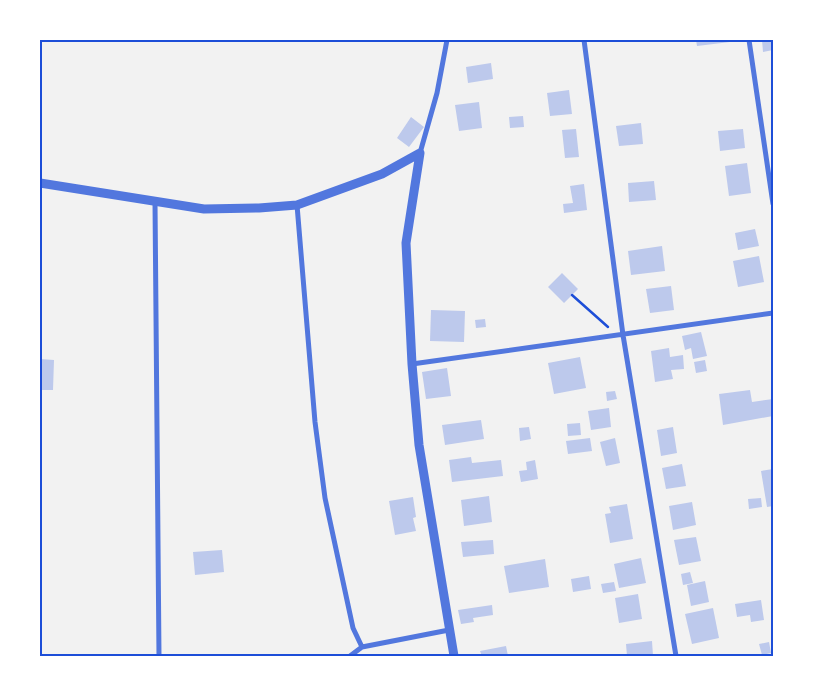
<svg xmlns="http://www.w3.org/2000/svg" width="813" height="696" viewBox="0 0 813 696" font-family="'Sofia Sans Condensed',sans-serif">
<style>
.building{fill:#bdc9ec}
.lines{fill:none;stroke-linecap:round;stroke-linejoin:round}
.path{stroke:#1d4ed8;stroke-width:2.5}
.minor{stroke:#5277de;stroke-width:5}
.tertiary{stroke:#5277de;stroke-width:9}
.neatline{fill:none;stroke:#1d4ed8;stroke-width:2}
</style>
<rect width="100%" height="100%" fill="#f2f2f2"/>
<!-- building -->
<path class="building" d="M696,40H730V42L697,46Z
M762,40H773V50L763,52Z
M491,63L493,79L468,83L466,67Z
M569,90L572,114L550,116L547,93Z
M479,102L482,128L459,131L455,105Z
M523,116L524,127L510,128L509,117Z
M411,117L424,127L409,147L397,138Z
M641,123L643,144L619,146L616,126Z
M576,129L579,157L565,158L562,130Z
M743,129L745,148L720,151L718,131Z
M747,163L751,193L729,196L725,166Z
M654,181L656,200L629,202L628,183Z
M584,184L587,210L564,213L563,204L573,203L570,186Z
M755,229L759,246L738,250L735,233Z
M662,246L665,271L631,275L628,251Z
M759,256L764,282L738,287L733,261Z
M562,273L578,289L564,303L548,287Z
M671,286L674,310L650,313L646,289Z
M431,310L465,311L464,342L430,341Z
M485,319L486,327L476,328L475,320Z
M701,332L707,356L693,359L691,348L685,350L682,336Z
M669,348L670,357L683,355L684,369L671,370L673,379L655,382L651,351Z
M580,357L586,388L554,394L548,363Z
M40,359L54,360L53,390H40Z
M705,360L707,371L696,373L694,362Z
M447,368L451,396L426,399L422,372Z
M750,390L752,402L773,399V416L723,425L719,394Z
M615,391L617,399L607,401L606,392Z
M609,408L611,427L591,430L588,411Z
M481,420L484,439L445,445L442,425Z
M580,423L581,435L568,436L567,424Z
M529,427L531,439L520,441L519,428Z
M673,427L677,453L661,456L657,430Z
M590,438L592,451L568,454L566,441Z
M615,438L620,463L606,466L600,442Z
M471,457L472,463L501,460L503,476L452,482L449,460Z
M535,460L538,479L521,482L519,471L527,470L526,462Z
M682,464L686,486L666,489L662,468Z
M773,469V506L767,507L761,471Z
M489,496L492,522L464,526L461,500Z
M413,497L416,517L413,518L416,531L395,535L389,501Z
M761,498L762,507L749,509L748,499Z
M692,502L696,525L673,530L669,506Z
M627,504L633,539L610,543L605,514L611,513L609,507Z
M696,537L701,561L679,565L674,540Z
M493,540L494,554L463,557L461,542Z
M222,550L224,572L195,575L193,552Z
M641,558L646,583L619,588L614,564Z
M545,559L549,587L509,593L504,566Z
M690,572L693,583L683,585L681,574Z
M589,576L591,589L573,592L571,579Z
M705,581L709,602L691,606L687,585Z
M614,582L616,591L603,593L601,584Z
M638,594L642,619L619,623L615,598Z
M761,600L764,620L751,622L750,615L737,617L735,604Z
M492,605L493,615L473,618L474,622L461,624L458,610Z
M713,608L719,638L692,644L685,614Z
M652,641L653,656H627L626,644Z
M769,642L771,653L762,655L759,644Z
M506,646L508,656H482L480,651Z"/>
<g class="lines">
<!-- path -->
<path class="path" d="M572,295L608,327"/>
<!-- minor -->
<path class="minor" d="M584,40L623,335L676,656
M749,40L773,204
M420,153L437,93L447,40
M155,202L159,656
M297,205L315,422L325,498L353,628L362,647
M412,364L773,313
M350,656L362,647L449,630"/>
<!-- tertiary -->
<path class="tertiary" d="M420,153L406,243L412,364L419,445L454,656
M40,183L204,209L259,208L297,205L382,174L420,153"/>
</g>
<!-- border -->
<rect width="813" height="696" fill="none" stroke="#ffffff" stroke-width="82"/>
<rect x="41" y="41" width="731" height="614" class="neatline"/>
</svg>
